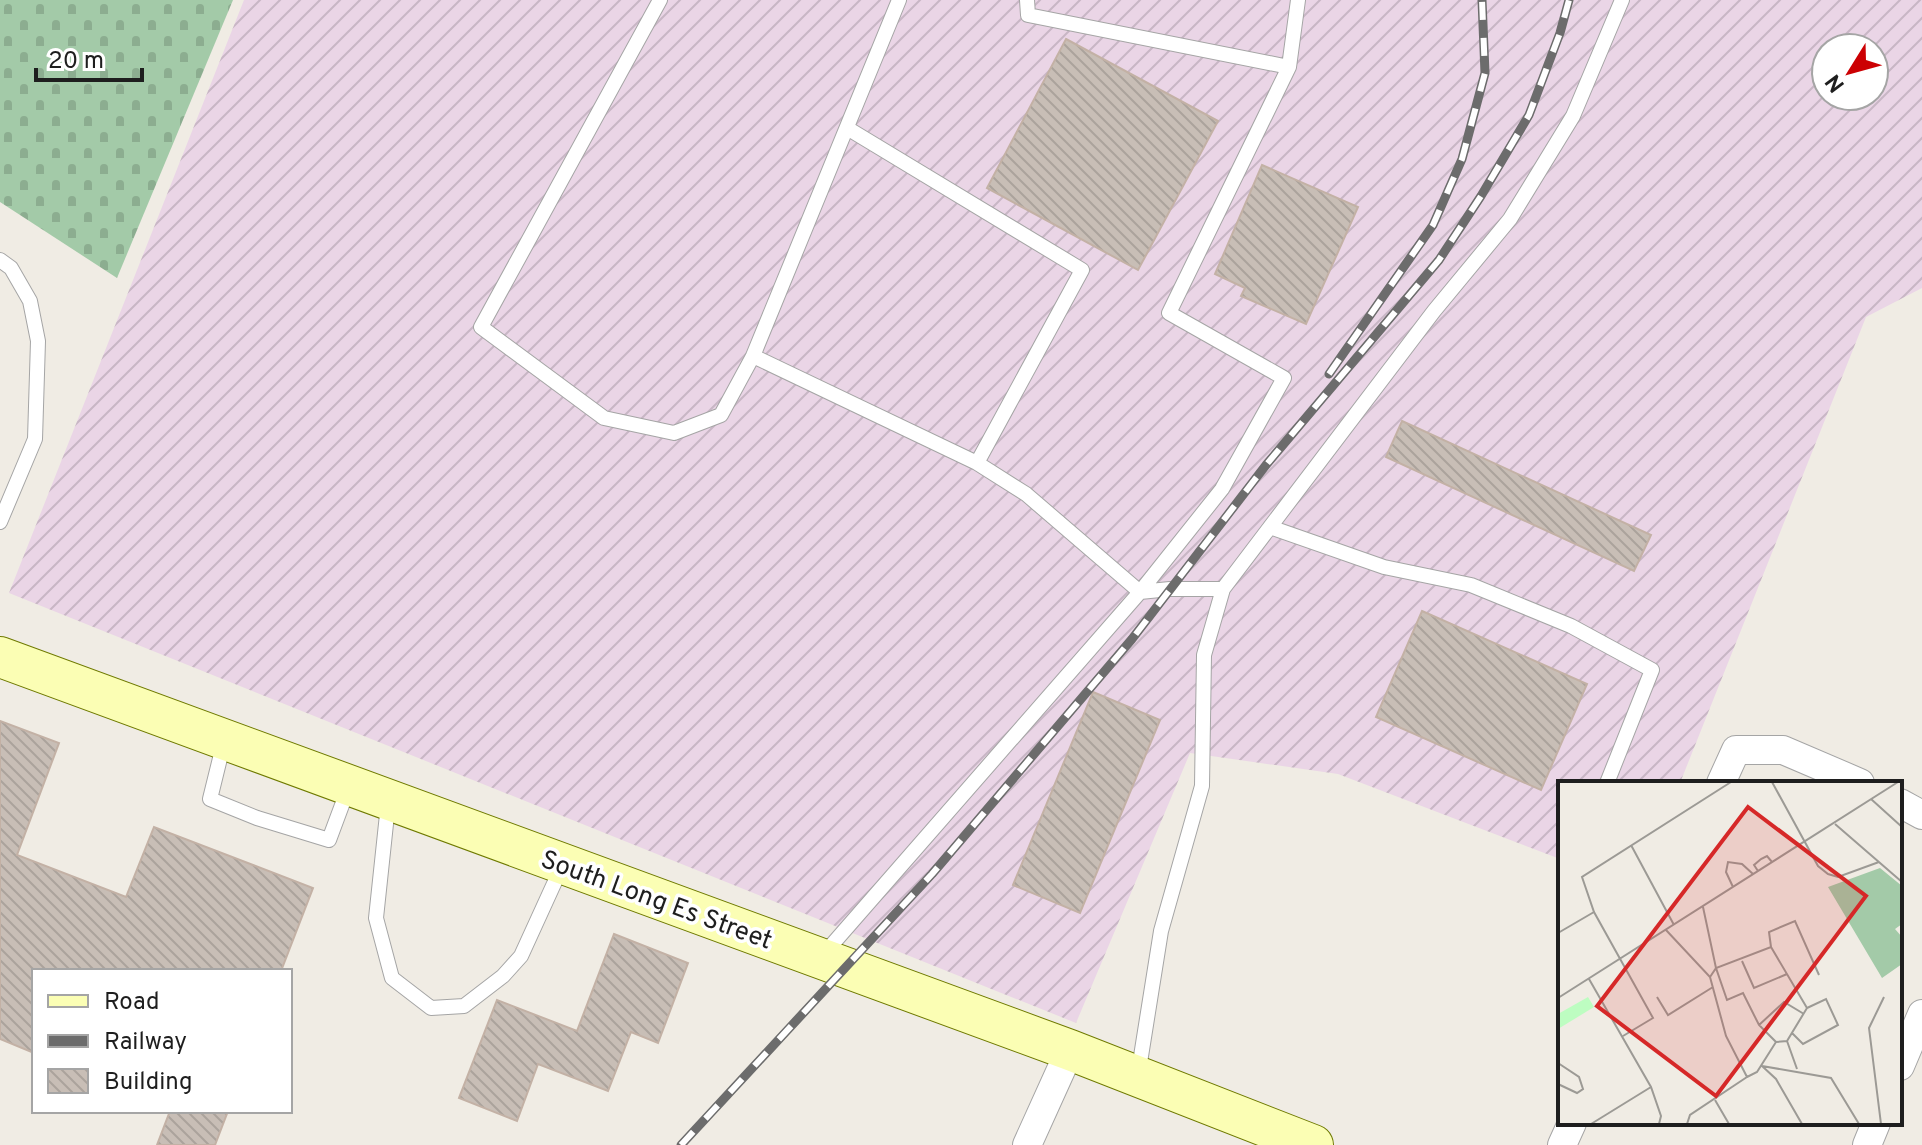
<svg xmlns="http://www.w3.org/2000/svg" width="1922" height="1145" viewBox="0 0 1922 1145" font-family="Overpass,sans-serif">
<style>
.industrial{fill:url(#industrial-furrows);fill-rule:evenodd}
.cemetery{fill:url(#cemetery-stones)}
.building{fill:url(#building-back-hatch);stroke:#c3b1a5;stroke-width:2}
.lines{fill:none;stroke-linecap:round;stroke-linejoin:round}
.lane-casing{stroke:#a5a5a5;stroke-width:16}
.street-casing{stroke:#a5a5a5;stroke-width:30}
.secondary-casing{stroke:#6f7a00;stroke-width:42}
.lane{stroke:#fff;stroke-width:14}
.street{stroke:#fff;stroke-width:28}
.secondary{stroke:#fbfeb4;stroke-width:40}
.rail-casing{stroke:#6c6c6c;stroke-width:9}
.rail{stroke:#fff;stroke-width:6;stroke-dasharray:18;stroke-linecap:butt}
.labels{text-anchor:middle;stroke-width:7;stroke-linejoin:round;paint-order:stroke}
.street-label{font-size:26px;fill:#1e1e1e;stroke:#fff}
.inset-road{fill:none;stroke:#9c9a95;stroke-width:2}
.view{fill:#d62828;fill-opacity:0.15;stroke:#d62828;stroke-width:4}
.inset-edge{fill:none;stroke:#1e1e1e;stroke-width:4}
</style>
<defs>
<pattern id="industrial-furrows" width="10" height="10" patternUnits="userSpaceOnUse" patternTransform="scale(2)"><rect width="10" height="10" fill="#ead5e6"/><path d="M-1 1l2-2M0 10L10 0M9 11l2-2" fill="none" stroke="#c8b6c5"/></pattern>
<pattern id="cemetery-stones" width="16" height="16" patternUnits="userSpaceOnUse" patternTransform="scale(2)"><rect width="16" height="16" fill="#a3caa8"/><path d="M2 7V4a2 2 0 0 1 4 0v3zM10 15v-3a2 2 0 0 1 4 0v3z" fill="#8cad90"/></pattern>
<pattern id="building-back-hatch" width="6" height="6" patternUnits="userSpaceOnUse" patternTransform="scale(2)"><rect width="6" height="6" fill="#c8beb6"/><path d="M-1 5l2 2M0 0l6 6M5-1l2 2" fill="none" stroke="#aba39c"/></pattern>
</defs>
<rect width="100%" height="100%" fill="#f0ece4"/>
<!-- industrial -->
<path class="industrial" d="M244,0H1922V288L1866,317L1680,783H1560V859L1338,774L1190,753L1076,1023L9,593ZM1826,48H1874V96H1826Z"/>
<!-- cemetery -->
<path class="cemetery" d="M0,0H233L117,278L0,202Z"/>
<!-- building -->
<path class="building" d="M1066,39L1218,121L1138,270L987,188Z
M1262,165L1358,207L1306,324L1241,296L1245,288L1215,274Z
M1402,421L1651,535L1634,571L1386,457Z
M1422,611L1587,684L1541,790L1376,717Z
M1093,692L1160,720L1080,913L1013,885Z
M0,721L59,743L17,855L126,897L154,827L313,888L281,971H34V1053L0,1039Z
M614,934L688,963L658,1043L631,1032L608,1091L538,1064L517,1121L459,1098L497,1000L577,1031Z
M170,1111H228L215,1145H157Z"/>
<g class="lines">
<defs>
<path id="lane" d="M660,0L481,327L604,418L674,433L721,415L753,356
M899,0L753,356L977,463L1026,494L1140,592L1222,489L1284,378L1169,313L1289,67L1298,0
M1027,0L1028,15L1289,67
M847,128L1082,270L977,463
M0,260L11,268L30,301L38,341L35,439L0,522
M1270,527L1384,567L1471,585L1571,626L1652,670L1607,783
M224,742L210,799L257,818L329,840L348,789
M388,805L376,918L392,978L431,1008L464,1006L503,976L521,956L563,864
M823,955L1140,592L1170,589H1223
M1138,1075L1161,931L1202,786L1204,655L1223,589L1434,311L1510,219L1573,116L1622,0"/>
<path id="street" d="M1721,783L1736,750H1783L1860,783
M1900,803L1922,815
M1900,1066L1922,1014
M1027,1145L1070,1050
M1562,1145L1572,1123
M1867,1145L1876,1123"/>
<path id="secondary" d="M0,657L1070,1050L1313,1145"/>
</defs>
<!-- lane casing -->
<use href="#lane" class="lane-casing"/>
<!-- street casing -->
<use href="#street" class="street-casing"/>
<!-- secondary casing -->
<use href="#secondary" class="secondary-casing"/>
<!-- lane -->
<use href="#lane" class="lane"/>
<!-- street -->
<use href="#street" class="street"/>
<!-- secondary -->
<use href="#secondary" class="secondary"/>
<defs>
<path id="rail" d="M1329,374L1433,225L1462,159L1485,73L1482,0
M681,1145L932,874L1132,639L1266,465L1439,260L1481,196L1529,115L1560,33L1569,0"/>
</defs>
<!-- rail casing -->
<use href="#rail" class="rail-casing"/>
<!-- rail -->
<use href="#rail" class="rail"/>
</g>
<g class="labels">
<!-- street labels -->
<g class="street-label">
<text transform="translate(657 899) rotate(20)" y="9">South Long Es Street</text>
</g>
</g>
<!-- overview -->
<g transform="translate(1558 781)">
<rect width="344" height="344" fill="#f0ece4"/>
<path d="M322,87L344,105V143L337,148L344,156V183L324,197L270,106Z" fill="#a3caa8"/>
<path d="M30,216L36,226L0,248V233Z" fill="#bdfdc1"/>
<path class="inset-road" d="M214,1L260,85L270,93L280,96L321,81M313,18L344,46M277,43L344,101M73,64L116,144M200,90L196,84L203,78L209,75L214,81M175,106L168,91L170,81L184,83L195,93M145,126L158,187L152,196M108,149L152,196L168,255L189,296L132,334L129,343M0,152L36,131M213,166L211,151L237,140L261,194M184,180L196,207L229,193M31,198L93,306L103,335L101,343M99,216L110,234L155,206M0,217L340,1M201,244L226,221L246,233M234,252L245,263L280,244L268,218L249,227M65,255L95,237L36,131L24,96L173,1M229,260L239,288M0,282L21,296L25,308L19,312L0,303M204,285L273,297L301,343M204,285L218,298L244,343M189,296L199,291L218,261L201,244L185,212L169,219L158,187L213,166L249,227L229,260L218,261M157,319L171,343M33,343L93,306M323,343L311,247L326,216"/>
<path class="view" d="M190,26L308,115L158,315L39,225Z"/>
<rect width="344" height="344" class="inset-edge"/>
</g>
<!-- legend -->
<rect x="32" y="969" width="260" height="144" fill="#ffffff" stroke="#a5a5a5" stroke-width="2"/>
<rect x="48" y="995" width="40" height="12" fill="#fbfeb4" stroke="#a5a5a5" stroke-width="2"/>
<text x="104" y="1009" font-size="24" fill="#1e1e1e">Road</text>
<rect x="48" y="1035" width="40" height="12" fill="#6c6c6c" stroke="#a5a5a5" stroke-width="2"/>
<text x="104" y="1049" font-size="24" fill="#1e1e1e">Railway</text>
<rect x="48" y="1069" width="40" height="24" fill="url(#building-back-hatch)" stroke="#a5a5a5" stroke-width="2"/>
<text x="104" y="1089" font-size="24" fill="#1e1e1e">Building</text>
<!-- north arrow -->
<g transform="translate(1850 72) rotate(233)"><circle r="38" fill="#ffffff" stroke="#a5a5a5" stroke-width="2"/>
<path d="M0-6L14 30L0 20L-14 30Z" fill="#cc0003"/>
<text y="-12" font-size="22" font-weight="bold" text-anchor="middle" fill="#1e1e1e">N</text>
</g>
<!-- scale -->
<path d="M36 68v12h106v-12" fill="none" stroke="#1e1e1e" stroke-width="4"/>
<text x="48" y="68" font-size="24" fill="#1e1e1e" stroke="#ffffff" stroke-width="6" paint-order="stroke">20 m</text>
</svg>
